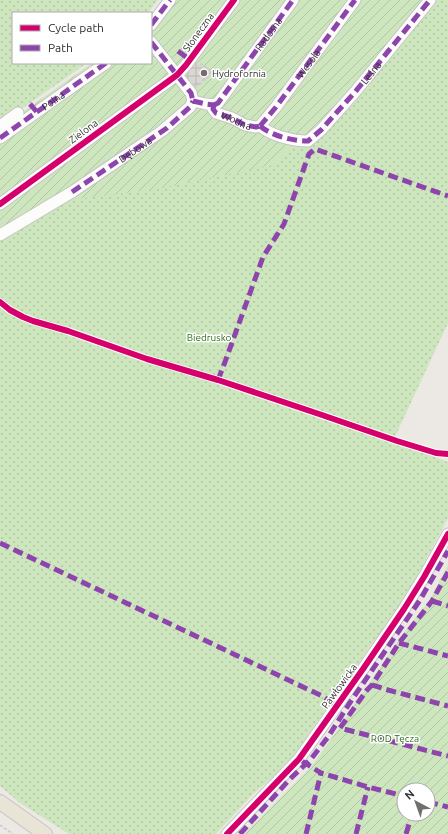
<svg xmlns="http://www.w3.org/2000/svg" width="448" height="834" viewBox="0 0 448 834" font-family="Ubuntu,sans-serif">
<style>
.park{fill:url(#park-dots)}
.garden{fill:url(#garden-furrows);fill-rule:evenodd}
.plaza{fill:url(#plaza-grid)}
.building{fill:url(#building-hatch);stroke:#d7d4d0}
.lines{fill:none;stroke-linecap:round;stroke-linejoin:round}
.minor-casing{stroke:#c5c4c5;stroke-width:13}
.major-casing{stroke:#c6c5c4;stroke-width:16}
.path{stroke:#c9c9c8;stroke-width:1.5;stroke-dasharray:3 2;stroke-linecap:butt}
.minor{stroke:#fcfcfb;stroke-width:11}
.major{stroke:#e8e4d6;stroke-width:14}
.quiet{stroke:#8e44ad;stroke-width:5;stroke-dasharray:10 5;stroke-linecap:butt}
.cycleway-casing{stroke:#fff;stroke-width:8}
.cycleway{stroke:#d6006c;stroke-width:6}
.poi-dot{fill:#706f6e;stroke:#fff;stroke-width:1.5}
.labels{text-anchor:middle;stroke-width:3;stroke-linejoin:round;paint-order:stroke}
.street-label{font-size:10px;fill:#2e2e2e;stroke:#fff}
.poi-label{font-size:10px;fill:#2e2e2e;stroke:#fff;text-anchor:start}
.park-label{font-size:10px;fill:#2c6e1b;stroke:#fff}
</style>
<defs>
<pattern id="park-dots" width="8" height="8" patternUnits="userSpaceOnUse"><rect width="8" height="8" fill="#cee6be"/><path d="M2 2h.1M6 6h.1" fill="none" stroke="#b1c6a4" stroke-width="1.8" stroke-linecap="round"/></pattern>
<pattern id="garden-furrows" width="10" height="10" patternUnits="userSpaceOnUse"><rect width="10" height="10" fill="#cee6be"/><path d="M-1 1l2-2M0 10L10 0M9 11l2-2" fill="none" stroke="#b1c6a4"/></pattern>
<pattern id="plaza-grid" width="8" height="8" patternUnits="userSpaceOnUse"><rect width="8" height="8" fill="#dad6d2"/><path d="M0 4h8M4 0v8" fill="none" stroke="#bbb8b5"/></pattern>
<pattern id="building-hatch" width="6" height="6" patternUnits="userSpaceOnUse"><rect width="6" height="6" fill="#d1cecb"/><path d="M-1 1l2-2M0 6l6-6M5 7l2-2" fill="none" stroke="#b4b1af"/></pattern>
</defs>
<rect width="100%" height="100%" fill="#ece8e4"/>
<!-- park -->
<path class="park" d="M0,0H158L148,13H13V63H87L0,124Z
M433,0H448V323L393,441L448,462V518L407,595L340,689L290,761L274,776L253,794L216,834H69L20,803L0,786V231L183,97L309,147Z"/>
<!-- garden -->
<path class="garden" d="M162,0H434L379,67L273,165L157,189L76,199L71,191L0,234V128L92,63H151V15Z
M448,565V834H244L311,767L338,729L403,634L429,601ZM404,790H428V814H404Z"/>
<!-- plaza -->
<path class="plaza" d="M196,62L203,67L198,73L206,79L197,88L185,76Z"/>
<!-- building -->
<path class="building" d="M203,67L205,69L206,67L211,71L206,79L198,73Z"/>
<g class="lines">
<defs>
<g id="minor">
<path d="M151,25L170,0"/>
<path d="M151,42L191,93L193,101"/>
<path d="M193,101L206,104L214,105"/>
<path d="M214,105L218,103L293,0"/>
<path id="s1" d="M214,105L213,109L216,113L232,118L245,125L256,127L260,126"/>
<path d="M0,126L18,113"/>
<path d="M260,126C272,136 293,141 308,141L321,130L355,92L430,0"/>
<path d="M260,126L276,107L355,0"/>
<path d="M0,138L106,63"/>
<path d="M0,204L177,75L186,65L234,0"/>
<path d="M0,235L72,192L162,131L190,107L193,101"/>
<path d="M227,834L299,759L363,669L404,609L424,577L448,534"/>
</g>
<path id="major" d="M0,802L45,834"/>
</defs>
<!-- minor casing -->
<use href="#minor" class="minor-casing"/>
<!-- major casing -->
<use href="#major" class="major-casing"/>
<!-- path -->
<path class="path" d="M201,65V64L212,71L206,80H205
M0,825L13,834"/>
<!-- minor -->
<use href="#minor" class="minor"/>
<!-- major -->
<use href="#major" class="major"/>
<!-- quiet -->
<g class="quiet">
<path d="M151,25L170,0"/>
<path d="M151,42L191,93L193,101"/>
<path d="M178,51L190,60"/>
<path d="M193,101L206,104L214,105"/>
<path d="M30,104L37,112"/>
<path id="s2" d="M214,105L218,103L293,0"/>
<path d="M214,105L213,109L216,113L232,118L245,125L256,127L260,126"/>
<path id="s3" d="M260,126C272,136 293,141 308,141L321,130L355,92L430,0"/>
<path id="s4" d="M260,126L276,107L355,0"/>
<path id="s5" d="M0,138L106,63"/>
<path id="s6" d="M72,192L167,128L190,107L193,101"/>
<path d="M218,380L225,362L263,257L284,224L309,154L315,149L448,196"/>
<path d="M0,543L322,696L337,706"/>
<path d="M448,572L432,601L399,643L372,685L367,690L340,728L448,756"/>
<path d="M432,601L448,606"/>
<path d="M399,643L448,656"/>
<path d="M372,685L388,690L448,706"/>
<path d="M302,761L321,773L368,787L404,796"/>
<path d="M428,802L448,807"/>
<path d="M240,834L289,780L311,759L328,737L349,704L420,600L448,551"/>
<path d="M306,834L321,773"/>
<path d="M356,834L368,787"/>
<path d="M406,834L412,814"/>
</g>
<defs>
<path id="cycleway" d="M0,204L177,75L186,65L234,0
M0,302L10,310L23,317L33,321L68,331L147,359L218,380L322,415L397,441L436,453L448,454
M227,834L299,759L363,669L404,609L424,577L448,534"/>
</defs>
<!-- cycleway casing -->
<use href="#cycleway" class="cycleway-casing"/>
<!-- cycleway -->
<use href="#cycleway" class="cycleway"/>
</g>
<!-- markers -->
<circle class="poi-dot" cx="204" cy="73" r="4"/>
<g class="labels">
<!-- street labels -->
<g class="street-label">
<text transform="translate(198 32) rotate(-54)" y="4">Słoneczna</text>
<text dy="4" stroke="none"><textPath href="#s2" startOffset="90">Radosna</textPath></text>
<text dy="4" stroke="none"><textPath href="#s4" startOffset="79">Wesoła</textPath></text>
<text dy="4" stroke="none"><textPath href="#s3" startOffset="144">Leśna</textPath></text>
<text dy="4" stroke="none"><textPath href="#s5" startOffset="65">Polna</textPath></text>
<text dy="4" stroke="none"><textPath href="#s1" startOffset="31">Wodna</textPath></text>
<text transform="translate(83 131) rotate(-36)" y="4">Zielona</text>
<text dy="4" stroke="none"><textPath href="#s6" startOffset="76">Dębowa</textPath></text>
<text transform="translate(339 686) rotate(-54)" y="4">Pawłowicka</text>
</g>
<!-- poi labels -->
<g class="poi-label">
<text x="212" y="77">Hydrofornia</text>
</g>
<!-- park labels -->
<g class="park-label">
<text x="209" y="341">Biedrusko</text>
<text x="395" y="742">ROD Tęcza</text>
</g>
</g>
<!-- legend -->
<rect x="12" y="12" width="140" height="52" fill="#ffffff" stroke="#ababab"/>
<rect x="20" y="25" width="20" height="6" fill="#d6006c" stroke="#ababab"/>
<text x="48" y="32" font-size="12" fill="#2e2e2e">Cycle path</text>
<rect x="20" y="45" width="20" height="6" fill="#8e44ad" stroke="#ababab"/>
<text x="48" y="52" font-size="12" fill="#2e2e2e">Path</text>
<!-- north arrow -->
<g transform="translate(416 802) rotate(319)"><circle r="19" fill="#ffffff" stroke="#ababab"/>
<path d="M0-3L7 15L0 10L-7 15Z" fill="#706f6e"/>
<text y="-6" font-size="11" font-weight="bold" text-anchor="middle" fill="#2e2e2e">N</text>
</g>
</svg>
